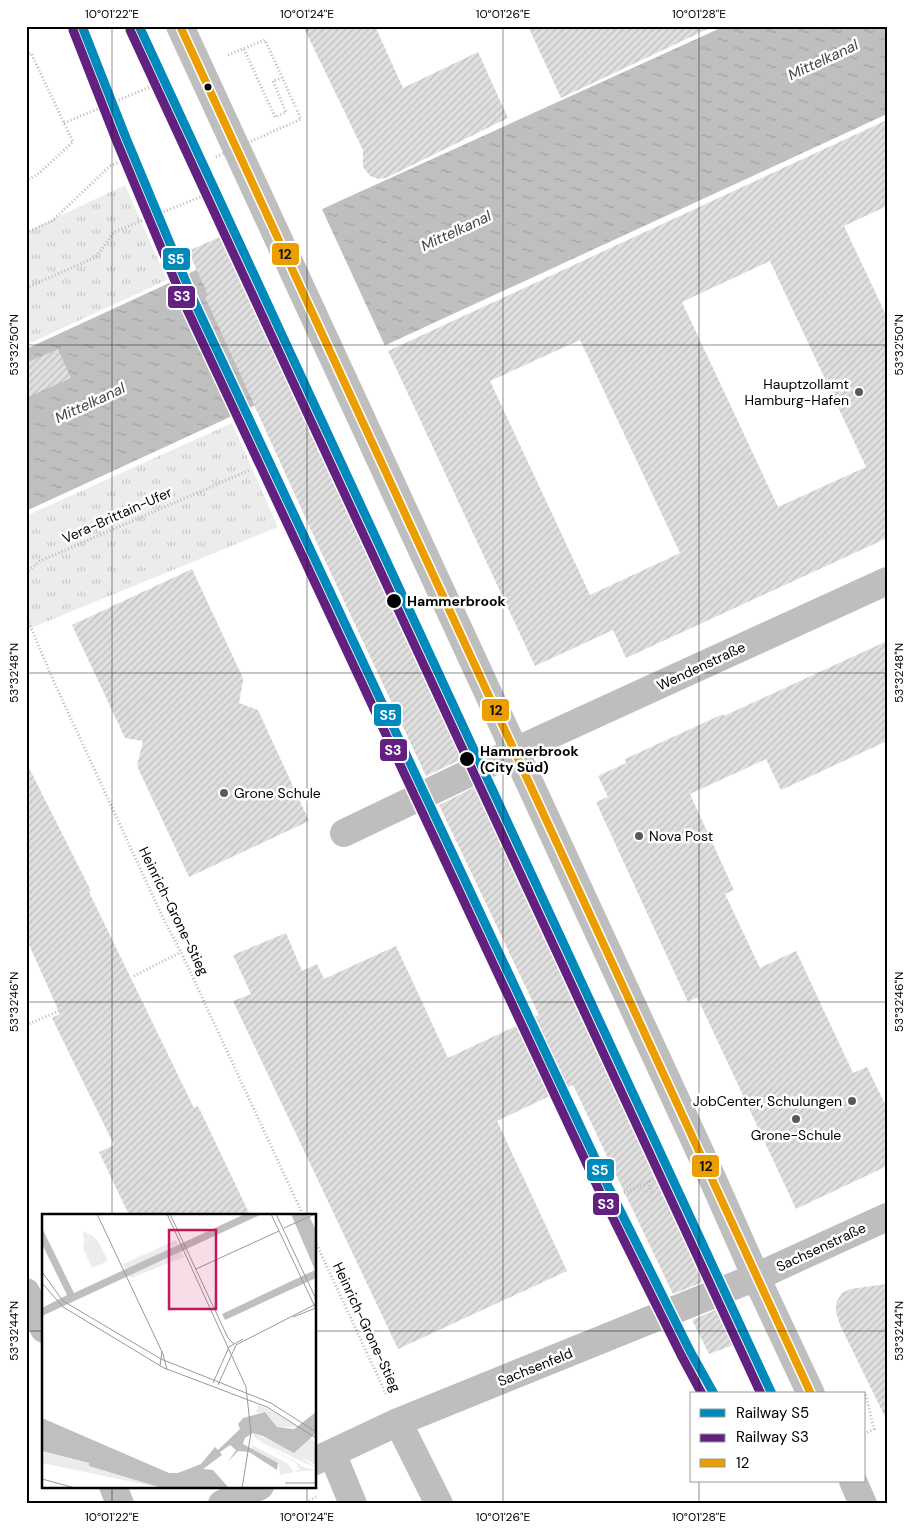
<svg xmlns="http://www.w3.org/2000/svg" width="913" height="1530" viewBox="0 0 913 1530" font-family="'DM Sans',sans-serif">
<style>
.grass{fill:url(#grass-tufts)}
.water{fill:url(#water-ripples)}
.pier{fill:#fff}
.building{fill:url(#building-hatch);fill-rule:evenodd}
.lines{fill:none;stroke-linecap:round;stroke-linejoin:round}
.path{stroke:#b9b9b9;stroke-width:3;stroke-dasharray:1 2.5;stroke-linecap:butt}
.minor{stroke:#bebebe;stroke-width:28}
.path-bridge{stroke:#b9b9b9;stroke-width:3;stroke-dasharray:1 2.5;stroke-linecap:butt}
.bus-1-casing{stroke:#fff;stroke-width:11}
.bus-1{stroke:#eb9e00;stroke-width:8}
.rail-1-casing{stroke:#fff;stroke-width:12}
.rail-2-casing{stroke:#fff;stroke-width:12}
.rail-1{stroke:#0089bb;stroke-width:9}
.rail-2{stroke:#622181;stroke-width:9}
.ticks{fill:none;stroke:#000;stroke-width:1;stroke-opacity:0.45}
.bus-dot{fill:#000;stroke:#fff;stroke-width:2}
.poi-dot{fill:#595959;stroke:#fff;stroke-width:2}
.labels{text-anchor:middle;stroke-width:5;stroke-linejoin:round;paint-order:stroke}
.poi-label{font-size:14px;fill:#000;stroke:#fff;text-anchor:end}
.street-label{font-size:14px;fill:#000;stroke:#fff}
.stop-label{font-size:14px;font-weight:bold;fill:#000;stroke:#fff;text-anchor:start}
.water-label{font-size:15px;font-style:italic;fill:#444;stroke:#fff}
.inset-road{fill:none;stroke:#999;stroke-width:1}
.view{fill:#c2185b;fill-opacity:0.15;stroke:#c2185b;stroke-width:2.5}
.inset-edge{fill:none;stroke:#000;stroke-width:2.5}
.line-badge{stroke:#fff;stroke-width:2}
.badge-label{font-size:14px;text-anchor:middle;font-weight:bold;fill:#fff}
.pale-badge-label{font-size:14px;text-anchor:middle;font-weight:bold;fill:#111}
.neatline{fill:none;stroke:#000;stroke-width:2}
.ticks-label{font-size:12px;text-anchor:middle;fill:#000}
</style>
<defs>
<pattern id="grass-tufts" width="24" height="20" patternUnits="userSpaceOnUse" patternTransform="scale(1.25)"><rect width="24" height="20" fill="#ececec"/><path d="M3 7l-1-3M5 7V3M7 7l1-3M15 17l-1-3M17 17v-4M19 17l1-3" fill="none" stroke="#c9c9c9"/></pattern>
<pattern id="water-ripples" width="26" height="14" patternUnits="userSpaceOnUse" patternTransform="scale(1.25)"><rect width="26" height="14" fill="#bfbfbf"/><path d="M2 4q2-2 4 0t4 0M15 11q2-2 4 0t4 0" fill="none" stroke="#a2a2a2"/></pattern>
<pattern id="building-hatch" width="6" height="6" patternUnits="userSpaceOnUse" patternTransform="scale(1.25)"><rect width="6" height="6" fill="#dfdfdf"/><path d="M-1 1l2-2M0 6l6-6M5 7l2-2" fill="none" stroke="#bebebe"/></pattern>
</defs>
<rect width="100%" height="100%" fill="#fff"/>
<!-- grass -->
<path class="grass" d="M125,185L167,280L26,345V232Z
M232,423L278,527L26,630V516Z"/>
<!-- water -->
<path class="water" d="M725,26H887V114L26,511V349L167,284L333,204Z"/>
<!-- pier -->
<path class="pier" d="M321,207L386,348L307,385L243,245Z"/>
<!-- building -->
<path class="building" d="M303,26H375L403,88L478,52L508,118L386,178L378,179L370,176L363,167V150Z
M528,26H714L561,98Z
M887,120V206L844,226L887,317V538L626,658L613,630L535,666L388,351ZM770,261L866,467L778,507L682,302ZM580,340L680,553L590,595L490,381Z
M220,237L240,281L243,279L466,757L426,776L321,552L205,297L208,295L188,251Z
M58,349L71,378L26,398V363Z
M192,569L242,676L243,681L239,703L258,710L309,821L189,877L137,766L143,741L125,738L72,625Z
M887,641V741L781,790L766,759L690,794L734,890L725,894L760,968L796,951L853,1073L867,1067L887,1108V1166L796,1209L697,997L688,1002L596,802L608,797L598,776L626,763L625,759L723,714L724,716Z
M26,762L91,891L89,892L194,1108L198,1106L250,1215H129L99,1152L114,1145L52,1018L60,1014L26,938Z
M479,785L710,1279L673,1294L573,1085L497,1121L567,1271L398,1349L233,1001L251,994L233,955L286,933L302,971L317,964L324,979L396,946L448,1058L539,1015L439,805Z
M887,1284V1421L840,1325L836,1312V1303L842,1293L850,1289Z
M720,1308L736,1344L709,1354L692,1320Z"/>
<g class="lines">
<!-- path -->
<path class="path" d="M244,49L275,117L286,112L273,81L282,78
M26,55L31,53L73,142L37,175L26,180
M228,55L265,40L296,108
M64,123L169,79
M26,233L52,221L110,166L125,159L105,106
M26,288L96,257L114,232L220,189
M26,573L40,561L250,470
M26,616L54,682L163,918L181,952L303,1215
M134,976L181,952
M26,1025L59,1011
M648,1182L653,1194
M624,1193L662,1176
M315,1241L386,1394
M864,1434L874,1429L865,1392
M303,1504L316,1497"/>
<!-- minor -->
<path class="minor" d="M180,26L713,1180L756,1277L811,1394
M344,833L515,751L887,581
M26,1292L44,1329
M398,1422L439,1504
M332,1453L353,1504
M315,1461L398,1422L756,1277L887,1217
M853,1481L863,1504
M113,1486L120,1504
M222,1504L260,1486"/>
<!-- path-bridge -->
<path class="path-bridge" d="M216,157L301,119L296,108"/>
<defs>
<path id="bus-1" d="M180,26L811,1394"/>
</defs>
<!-- bus-1 casing -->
<use href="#bus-1" class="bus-1-casing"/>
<!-- bus-1 -->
<use href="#bus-1" class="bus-1"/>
<defs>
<path id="rail-1" d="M82,26L126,138L194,301L608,1186L690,1351L714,1394
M139,26L772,1394"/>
<path id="rail-2" d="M73,30L117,142L185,305L599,1190L681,1355L702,1394
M130,30L761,1394"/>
</defs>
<!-- rail-1 casing -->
<use href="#rail-1" class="rail-1-casing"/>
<!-- rail-2 casing -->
<use href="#rail-2" class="rail-2-casing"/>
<!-- rail-1 -->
<use href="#rail-1" class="rail-1"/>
<!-- rail-2 -->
<use href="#rail-2" class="rail-2"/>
</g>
<!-- ticks -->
<path class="ticks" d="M112,26V1215M307,26V1215M503,26V1504M699,26V1394M26,345H887M26,673H887M26,1002H887M26,1331H44M315,1331H887M699,1481V1504M112,1486V1504M307,1486V1504"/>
<!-- markers -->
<g class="bus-dot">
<circle cx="208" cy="87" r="4.5"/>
<circle cx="394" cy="601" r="8"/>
<circle cx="467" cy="759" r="8"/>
</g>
<g class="poi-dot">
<circle cx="859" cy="392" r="5"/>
<circle cx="224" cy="793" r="5"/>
<circle cx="639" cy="836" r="5"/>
<circle cx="852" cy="1101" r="5"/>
<circle cx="796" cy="1119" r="5"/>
</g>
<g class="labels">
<!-- poi labels -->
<g class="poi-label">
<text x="849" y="389">Hauptzollamt<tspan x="849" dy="16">Hamburg-Hafen</tspan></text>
<text x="234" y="798" text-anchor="start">Grone Schule</text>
<text x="649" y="841" text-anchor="start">Nova Post</text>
<text x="842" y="1106">JobCenter, Schulungen</text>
<text x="796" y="1140" text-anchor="middle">Grone-Schule</text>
</g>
<!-- street labels -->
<g class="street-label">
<text transform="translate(117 515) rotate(-24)" y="5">Vera-Brittain-Ufer</text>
<text transform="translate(701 666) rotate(-25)" y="5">Wendenstraße</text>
<text transform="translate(174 911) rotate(64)" y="5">Heinrich-Grone-Stieg</text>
<text transform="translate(821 1247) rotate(-25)" y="5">Sachsenstraße</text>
<text transform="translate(367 1327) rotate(65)" y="5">Heinrich-Grone-Stieg</text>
<text transform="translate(535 1367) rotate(-22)" y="5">Sachsenfeld</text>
</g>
<!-- stop labels -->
<g class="stop-label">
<text x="407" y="606">Hammerbrook</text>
<text x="480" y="756">Hammerbrook<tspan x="480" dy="16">(City Süd)</tspan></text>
</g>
<!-- water labels -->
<g class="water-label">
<text transform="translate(823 60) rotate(-25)" y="5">Mittelkanal</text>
<text transform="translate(456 231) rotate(-25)" y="5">Mittelkanal</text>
<text transform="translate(90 403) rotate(-25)" y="5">Mittelkanal</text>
</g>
</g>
<!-- overview -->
<g transform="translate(42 1214)">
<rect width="274" height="274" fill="#fff"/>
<path d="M41,17L46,20L45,31L47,19L56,27L66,47L50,54L41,34L42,29L45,30L42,28ZM134,26L136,30L85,56L83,54L81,50ZM139,38L142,43L89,64L88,61ZM217,191L226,195L256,213H235L223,198L213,199ZM268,224L274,228V251L252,239ZM211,225L258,250V252L274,256L252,258L258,255L254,249ZM2,238L47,249V252L120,274L0,249Z" fill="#ececec"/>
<path d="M212,219L250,236L274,254L223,230L211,222ZM210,231L245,249L252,258L238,261L237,250L210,235Z" fill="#ececec"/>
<path d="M203,0H220L0,102V94L25,81L0,30V14L32,79ZM249,0H266L274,16V64L183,106L180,100L273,56ZM223,198L235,213L252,215L274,198V219L252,239L221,222L211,219L203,224L201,230L236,249L235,256L207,238L196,237L186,248L194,236L188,231L178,238L180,241L161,255L171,256L187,274H120L47,252V249L0,237V204L127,259H136L159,250L173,233L176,236L198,215L196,210L201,204Z" fill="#bfbfbf"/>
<path class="inset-road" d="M55,0L121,140L125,156M125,0L204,173L209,219L200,274M128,0L186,124L192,130M229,0L274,95M234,0L274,85M242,14L273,0M154,55L237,17M0,58L21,87L119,145L229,189L274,218M0,69L21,93L122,154L225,193L274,224M251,103L274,94M118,152L120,137M171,169L187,133L201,125M176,171L194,131L274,90M0,265L33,274M243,269H274"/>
<path class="view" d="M127,16H174V95H127Z"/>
<rect width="274" height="274" class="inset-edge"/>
</g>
<g class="line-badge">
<rect x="271" y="242" width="29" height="24" rx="5" fill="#eb9e00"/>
<rect x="162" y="247" width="29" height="24" rx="5" fill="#0089bb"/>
<rect x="167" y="285" width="29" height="24" rx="5" fill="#622181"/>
<rect x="481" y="698" width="29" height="24" rx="5" fill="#eb9e00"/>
<rect x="373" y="703" width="29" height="24" rx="5" fill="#0089bb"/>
<rect x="379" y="738" width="29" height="24" rx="5" fill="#622181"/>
<rect x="691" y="1154" width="29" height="24" rx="5" fill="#eb9e00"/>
<rect x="586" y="1158" width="29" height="24" rx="5" fill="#0089bb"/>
<rect x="592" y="1192" width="28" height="24" rx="5" fill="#622181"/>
</g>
<g class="badge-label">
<text x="176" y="264">S5</text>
<text x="182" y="301">S3</text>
<text x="388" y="720">S5</text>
<text x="393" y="755">S3</text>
<text x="600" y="1175">S5</text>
<text x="606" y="1209">S3</text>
</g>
<g class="pale-badge-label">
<text x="285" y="259">12</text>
<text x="496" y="715">12</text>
<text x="706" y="1171">12</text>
</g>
<!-- border -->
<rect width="913" height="1530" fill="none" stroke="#ffffff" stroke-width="55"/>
<!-- legend -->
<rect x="690" y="1392" width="175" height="90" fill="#ffffff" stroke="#999999"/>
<rect x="700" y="1409" width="25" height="8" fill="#0089bb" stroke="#999999"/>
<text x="736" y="1418" font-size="15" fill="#000000">Railway S5</text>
<rect x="700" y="1434" width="25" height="8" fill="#622181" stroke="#999999"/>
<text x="736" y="1442" font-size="15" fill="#000000">Railway S3</text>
<rect x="700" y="1459" width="25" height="8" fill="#eb9e00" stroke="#999999"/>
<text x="736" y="1468" font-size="15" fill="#000000">12</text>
<rect x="28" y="28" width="858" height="1474" class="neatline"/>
<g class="ticks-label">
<text x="112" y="18">10°01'22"E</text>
<text x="307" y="18">10°01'24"E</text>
<text x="503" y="18">10°01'26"E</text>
<text x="699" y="18">10°01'28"E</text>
<text transform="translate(14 345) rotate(-90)" y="4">53°32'50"N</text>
<text transform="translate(899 345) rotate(-90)" y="4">53°32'50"N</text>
<text transform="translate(14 673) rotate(-90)" y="4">53°32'48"N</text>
<text transform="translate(899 673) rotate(-90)" y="4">53°32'48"N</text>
<text transform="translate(14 1002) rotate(-90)" y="4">53°32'46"N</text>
<text transform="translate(899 1002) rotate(-90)" y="4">53°32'46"N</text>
<text transform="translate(14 1331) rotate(-90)" y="4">53°32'44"N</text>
<text transform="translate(899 1331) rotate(-90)" y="4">53°32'44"N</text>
<text x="112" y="1521">10°01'22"E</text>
<text x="307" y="1521">10°01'24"E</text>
<text x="503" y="1521">10°01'26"E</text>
<text x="699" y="1521">10°01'28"E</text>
</g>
</svg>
